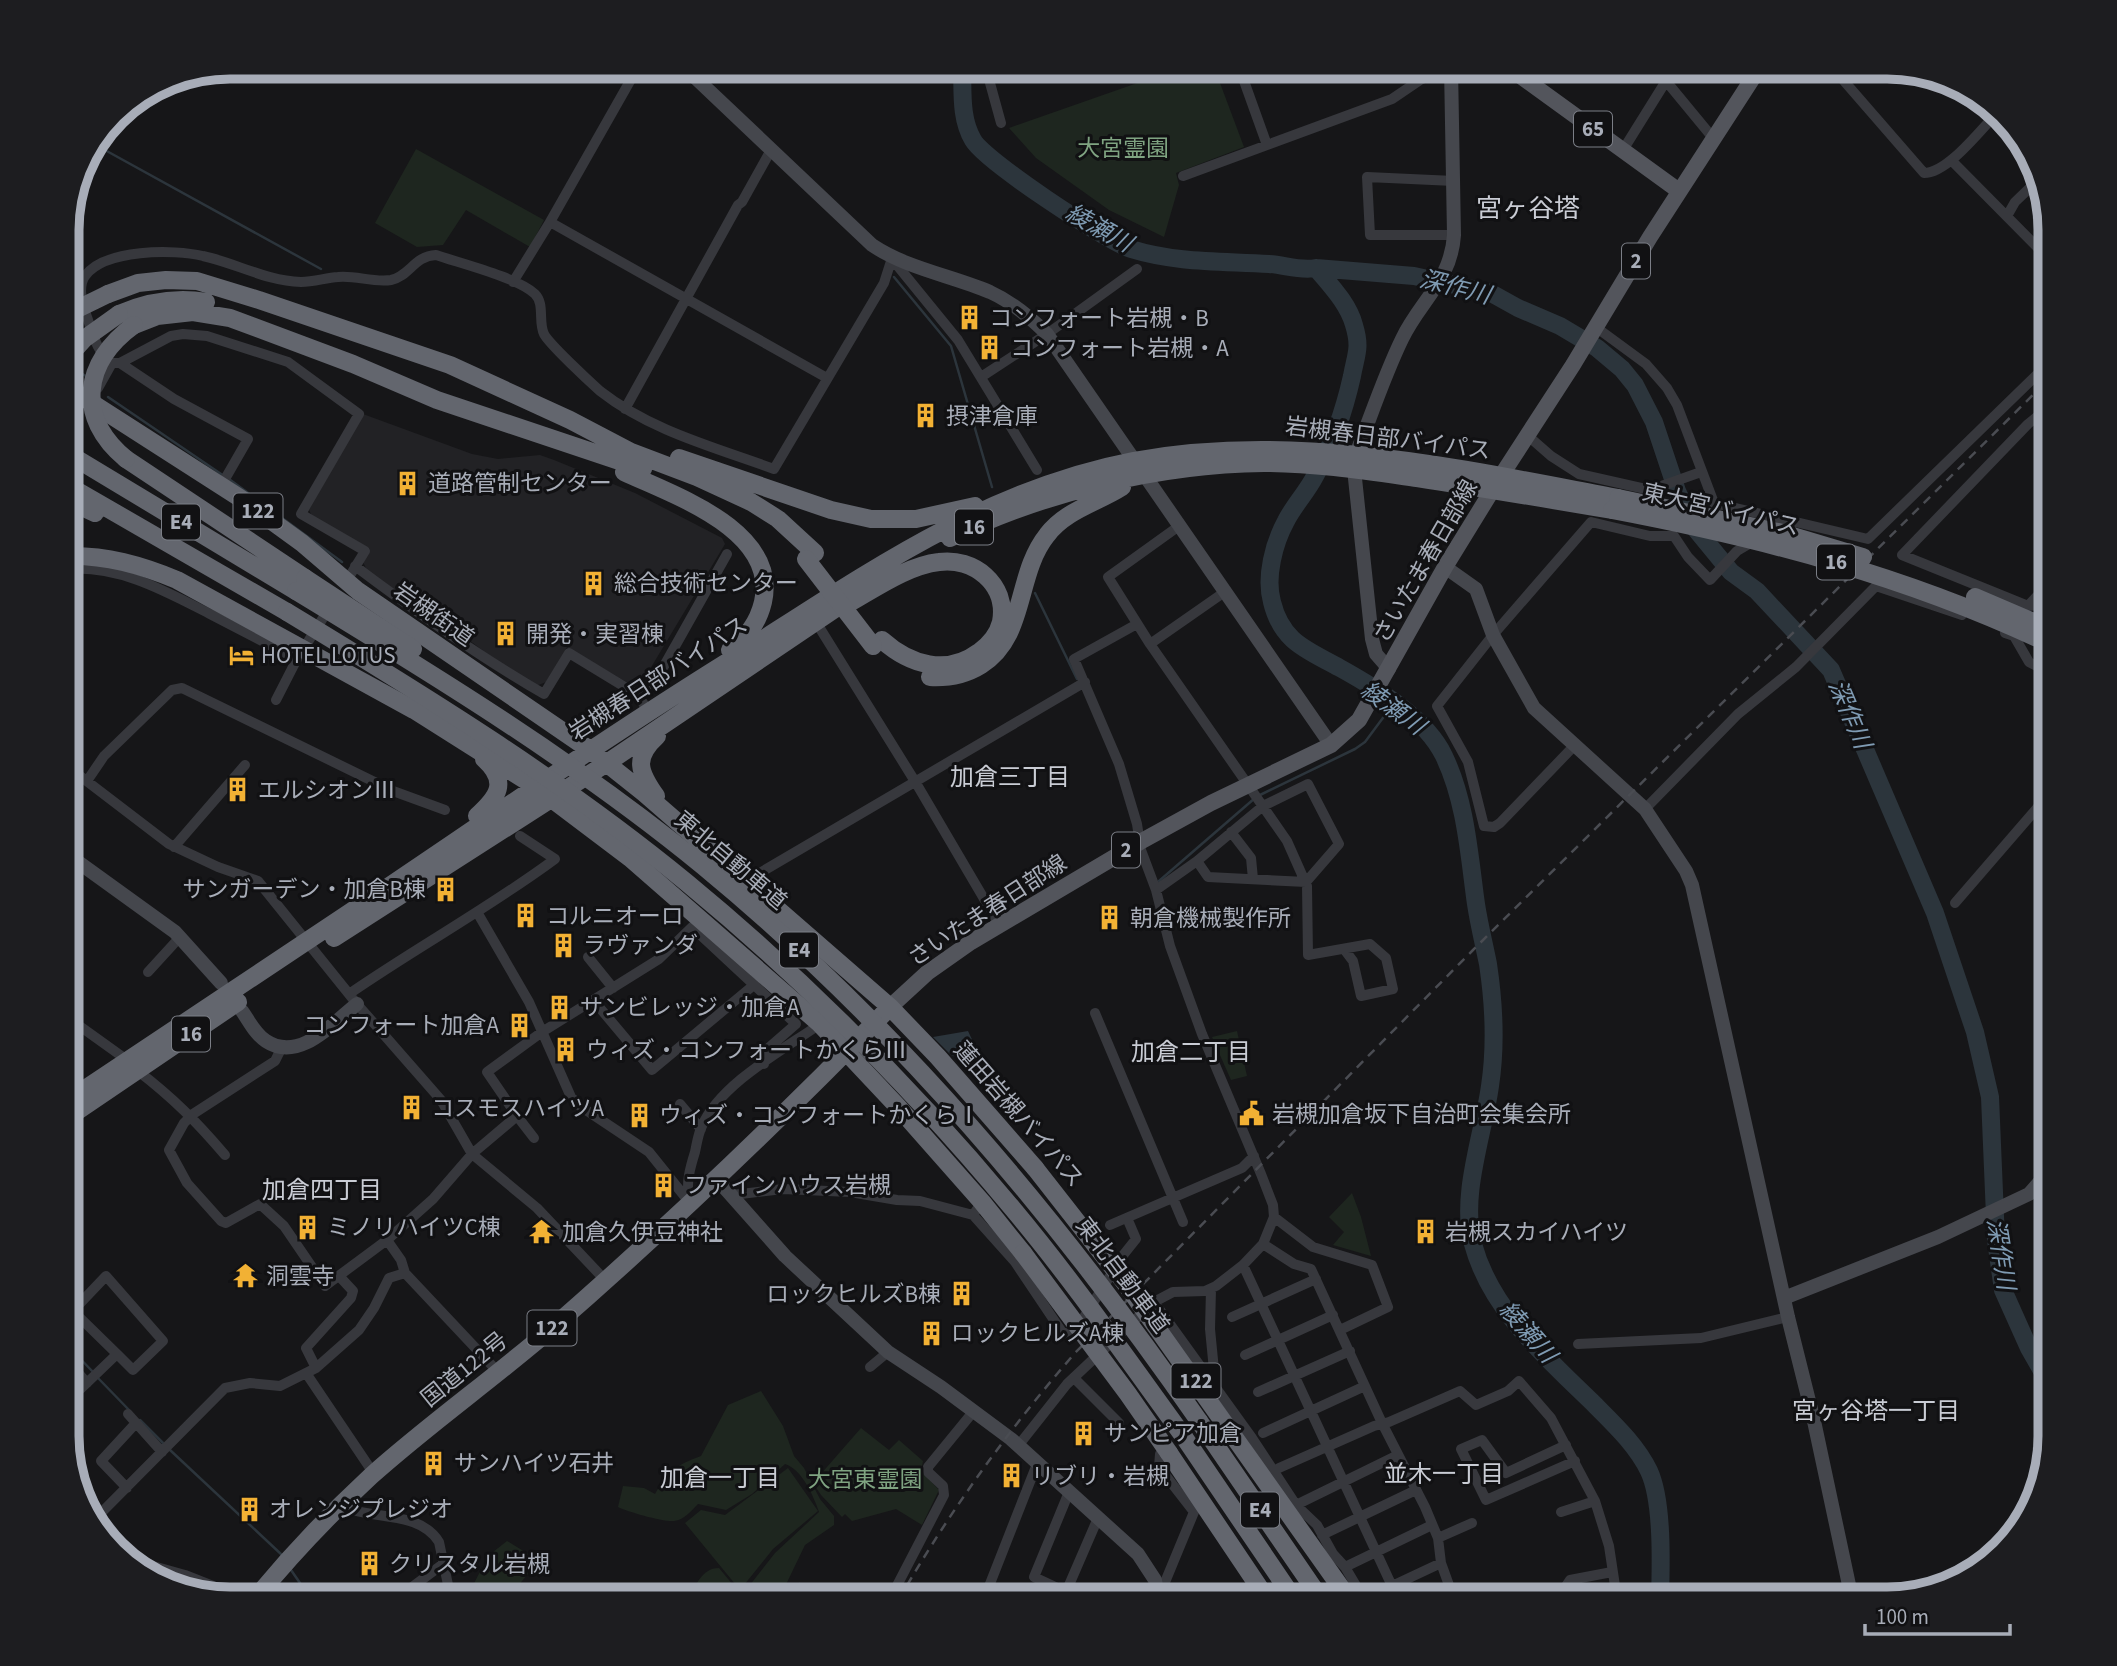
<svg xmlns="http://www.w3.org/2000/svg" width="2117" height="1666" viewBox="0 0 2117 1666" font-family="'Source Sans 3','Noto Sans JP',sans-serif">
<style>
.built{fill:#222225}
.green{fill:#1e261f}
.water{fill:#2c353c}
.lines{fill:none;stroke-linecap:round;stroke-linejoin:round}
.stream{stroke:#2c353c;stroke-width:2.5}
.river{stroke:#2c353c;stroke-width:18}
.street{stroke:#37383d;stroke-width:10}
.secondary{stroke:#45474d;stroke-width:14}
.primary{stroke:#53555c;stroke-width:16}
.highway{stroke:#63666e;stroke-width:18}
.rail{stroke:#4a4c52;stroke-width:2.5;stroke-dasharray:9 7;stroke-linecap:butt}
.highway-bridge{stroke:#63666e;stroke-width:18}
.labels{text-anchor:middle;stroke-width:6;stroke-linejoin:round;paint-order:stroke}
.shield{fill:#111113;stroke:#7b7e86;stroke-width:2}
.shield-label{font-size:21px;font-weight:bold;fill:#a8adb8}
.park-label{font-size:23px;fill:#7fa381;stroke:#111113}
.poi-label{font-size:23px;fill:#a8adb8;stroke:#111113;text-anchor:start}
.street-label{font-size:23px;fill:#a8adb8;stroke:#111113}
.water-label{font-size:24px;font-style:italic;fill:#7f9bb3;stroke:#111113}
.neighbourhood-label{font-size:24px;fill:#c9ccd4;stroke:#111113}
.quarter-label{font-size:26px;fill:#c9ccd4;stroke:#111113}
.rim{fill:none;stroke:#a8adb8;stroke-width:9}
</style>
<rect width="100%" height="100%" fill="#161618"/>
<!-- built -->
<path class="built" d="M363,414L472,454L498,459L540,455L554,460L635,493L722,538L725,544L638,689L567,647L546,682L536,686L498,662L461,634L444,626L420,609L366,568L363,562L370,549L312,516L309,510Z"/>
<!-- green -->
<path class="green" d="M1183,67H1214L1244,147L1176,173L1179,185L1164,237L1109,210L1036,158L1009,128Z
M416,149L544,220L530,247L466,210L443,245L417,247L375,223Z
M1237,1031L1247,1076L1231,1080L1212,1037Z
M1352,1193L1361,1217L1371,1256L1333,1245L1344,1232L1329,1217Z
M761,1391L783,1426L794,1456L804,1468L820,1499L834,1516V1525L805,1545L779,1599H687C696,1587 701,1568 719,1568L738,1591L746,1590L775,1553L819,1512C814,1497 802,1469 785,1464L752,1494L726,1510L698,1504C691,1511 684,1520 674,1521C663,1522 628,1512 618,1507L623,1486L644,1488L655,1494C668,1471 676,1465 701,1456L728,1405Z
M861,1428L889,1450L899,1440L923,1461L921,1471L939,1490L922,1525L896,1509L852,1521L845,1514L842,1517L821,1495L813,1483Z
M788,1468L818,1511L773,1549L740,1590L685,1523L701,1510L725,1515Z
M507,1541L530,1555L533,1568L507,1599H466L488,1556Z"/>
<!-- water -->
<path class="water" d="M968,1031L985,1067L976,1073L966,1062L951,1055L933,1037Z"/>
<g class="lines">
<!-- stream -->
<path class="stream" d="M94,144L321,269
M894,277L951,346L992,487
M68,365L89,378
M108,397L224,476
M229,479L342,562
M1035,593L1077,679
M1260,795L1355,749L1365,742L1394,703
M1159,881L1255,798
M67,1345L94,1373
M98,1378L130,1411
M140,1420L165,1445
M170,1450L282,1555
M291,1570L311,1599"/>
<!-- river -->
<path class="river" d="M962,67C963,91 960,118 973,140C985,161 1106,241 1131,249C1176,263 1222,261 1269,264C1285,265 1300,271 1316,268L1414,276L1491,293L1518,308L1560,326L1597,348L1622,369L1635,385L1654,422L1677,491L1694,527L1731,572L1757,591L1831,670L1935,913L1975,1032L1990,1097L1996,1240L2003,1290L2029,1348L2050,1385
M1316,268C1330,285 1348,303 1354,325C1361,348 1356,354 1352,376C1344,412 1333,444 1315,476C1307,492 1294,505 1286,521C1274,543 1265,577 1272,602C1282,643 1308,650 1340,668C1376,688 1426,718 1444,756C1466,802 1469,854 1476,904C1479,924 1484,944 1488,964C1494,1004 1496,1046 1490,1086C1483,1136 1460,1195 1473,1244C1491,1311 1548,1359 1596,1406C1615,1425 1637,1446 1649,1471C1663,1501 1661,1565 1660,1599"/>
<!-- street -->
<path class="street" d="M988,67L990,83L1001,123
M1239,67L1267,145
M1644,67L1666,81L1713,138
M1838,67L1844,81L1924,173C1948,173 1981,129 1998,112
M1980,97L2006,122
M1623,150L1666,81
M1951,160L2050,260
M1183,176L1392,99L1420,80L1451,67
M1454,181L1367,177L1370,235H1454
M2007,216L2015,202L2039,179
M550,222L827,378
M892,259L958,340L1037,470
M513,282L550,222L638,67
M1597,328L1646,364L1667,388L1677,405L1714,503L1868,539L2050,362
M112,363C98,356 92,331 87,317C83,305 77,288 85,276C104,249 174,249 203,256C236,263 266,281 301,282C314,282 325,278 338,277C355,275 374,283 391,280C410,276 414,256 436,255C459,263 519,278 535,294C545,304 538,322 544,334C549,344 590,382 600,391C651,431 714,447 774,469L884,283L892,258
M112,363H120L171,336L183,334L207,336L288,362L359,414L301,514L365,551L346,582
M120,363L174,399L248,439L221,486
M981,377L1047,334L1137,269
M98,388L112,363
M625,409L738,205L742,202L771,150
M1527,435L1551,456L1579,474L1650,490L1701,472
M1179,526L1108,577L1150,644L1287,841L1307,886L1308,955L1370,944L1386,958L1393,989L1361,996L1353,961L1344,949
M1773,530L1789,521
M355,566C416,612 478,656 544,694L569,653L638,695L648,711
M67,569C119,565 165,591 210,614C239,629 268,644 297,659L276,700
M2050,604L2028,606L1902,555L2028,424L2050,406
M2027,607L2050,582
M816,622L916,783L1000,926
M2005,633L2014,636L2029,662L2050,673
M1150,644L1226,591
M304,648L330,607
M638,695L660,673L727,554
M1574,746L1500,823L1494,827L1484,826L1468,762L1437,706L1493,635L1591,522L1650,536H1674L1688,557L1710,580L1737,551L1754,541
M67,766L169,844L218,867L258,881L357,1004L441,1100L472,1154L537,1208L605,1280
M87,781L104,756L172,690L182,688L393,791L445,810
M1645,809L1738,714L1796,667L1876,586L1962,615
M1231,832L1251,858L1253,879
M174,847L245,765
M746,881L1085,682
M1156,890L1197,861L1263,806L1308,784L1339,844L1306,882L1208,877L1197,861
M1955,903L2050,793
M477,912L529,1002L571,1097L580,1106L649,1152L690,1203
M588,957L613,988
M148,972L180,937
M349,994C417,947 489,908 555,859L520,836
M594,1001L652,1070L755,984
M1095,1013L1183,1222
M67,1017L127,1060
M282,1047L275,1061L193,1114L184,1123L169,1150L187,1183L221,1221L226,1223L260,1204L284,1226L325,1286L387,1240
M138,1071C173,1098 196,1121 225,1155
M680,1104L701,1129
M517,1116L534,1138
M732,1195L783,1189L850,1192L897,1200L920,1201L973,1215
M689,1199C686,1182 690,1168 695,1152C697,1143 698,1134 702,1126C720,1084 783,1050 820,1024
M982,1202L973,1215L1015,1262L1062,1332L1072,1336L1124,1254L1136,1239L1127,1218
M67,1204L75,1202
M1274,1217L1313,1247L1372,1265L1388,1307L1340,1330
M1110,1225L1242,1168L1254,1156
M1263,1244L1294,1264L1311,1269L1382,1423L1425,1507L1438,1538L1441,1563L1454,1599
M1243,1265L1398,1599
M1154,1302L1252,1438L1296,1505L1317,1525L1333,1554L1345,1567L1364,1599
M67,1317L106,1276L163,1341L133,1370L117,1354
M1232,1317L1316,1279
M1578,1344L1701,1338L1788,1317
M1245,1355L1333,1315
M67,1360L87,1383
M870,1367L888,1352
M316,1368L306,1348L351,1298L353,1291L339,1276
M306,1373L374,1474
M499,1373L405,1273L401,1260L387,1240L433,1199L472,1154L517,1116L487,1072L542,1032L659,959L692,927L796,1024L764,1052V1064
M1207,1377L1214,1370L1210,1329L1211,1289
M1074,1378L1119,1423
M1258,1392L1350,1351
M67,1402L117,1354L73,1311
M128,1414L162,1452
M1263,1433L1365,1386
M1566,1445L1506,1473L1482,1440L1461,1449L1486,1500L1575,1461
M1018,1446L1067,1384L1154,1302L1173,1292L1205,1291L1216,1286L1243,1265L1263,1244L1274,1217L1273,1205L1261,1174L1202,1034L1170,946L1156,890L1141,850L1137,824L1119,764L1074,659L1137,624
M1279,1468L1374,1426L1389,1422L1460,1391L1476,1405L1508,1391L1519,1381L1551,1418L1595,1501L1609,1546L1617,1599
M77,1486L132,1556L153,1566L185,1575L223,1590
M127,1488L101,1461L136,1423
M1069,1492L1034,1577L1066,1592L1098,1518
M341,1505C368,1521 419,1509 439,1542L451,1599
M1296,1505L1398,1455
M1561,1512L1595,1501
M99,1515L225,1388L250,1383L280,1386L316,1368L359,1330L374,1308L389,1278L405,1273
M1322,1535L1416,1490
M1438,1538L1472,1523
M1345,1567L1432,1525
M1156,1583L1163,1587L1194,1512L1159,1467L1160,1454
M1392,1586L1441,1563
M171,1587L192,1591L223,1590L239,1599
M1163,1587L1193,1599
M396,1599L443,1564
M793,1599L800,1588L825,1599
M890,1599L944,1495L943,1486L928,1472V1467L973,1412
M984,1599L1037,1464
M1385,1599L1396,1594
M1545,1599L1562,1592L1570,1580L1612,1572"/>
<!-- secondary -->
<path class="secondary" d="M684,67L872,245C908,269 950,275 990,292C1012,302 1030,317 1047,334L1331,745
M1445,567L1476,589L1493,635L1534,708L1645,809L1686,871L1692,885L1788,1317L1814,1421L1852,1599
M1389,669L1376,654L1372,639L1354,469L1356,454C1371,416 1384,376 1402,339C1420,301 1451,281 1454,235L1451,67
M67,854L175,932L221,983
M242,1011C249,1021 255,1034 266,1041C299,1063 333,1023 357,1004
M716,1178L785,1256L888,1352L941,1387L1011,1439L1138,1554L1155,1580L1158,1599
M1784,1298L1938,1237L2029,1194L2050,1170"/>
<!-- primary -->
<path class="primary" d="M1508,67L1679,191
M890,1007L927,973L971,942L1140,842L1211,803L1331,745L1359,720L1445,567L1501,476L1573,365L1650,237L1760,67"/>
<!-- highway -->
<path class="highway" d="M108,294L138,283L166,280L197,281L259,300L450,365L570,420L631,452L697,477L751,502L778,519L815,553
M119,314C147,302 176,297 206,302
M134,325L157,316L193,312L230,318L353,364L437,400L643,469
M67,387L240,498L302,543L358,591L590,750L644,793L890,1007L938,1057L1035,1168
M67,453L296,591
M679,458L831,510L871,519H916L975,506
M126,459L305,578
M624,472C673,495 779,530 763,602C758,623 747,637 730,650
M67,485L287,612
M67,500L95,513
M950,538C1043,492 1160,464 1264,463C1315,463 1367,471 1417,478C1482,488 1547,499 1612,510
M67,556C106,555 141,565 177,580L414,710L536,787L630,858L820,1024L899,1108L982,1202L1023,1253
M842,607C872,591 905,566 939,562C973,557 1008,584 1001,622C998,634 989,645 979,652C947,676 910,665 882,640
M930,677C949,678 965,675 981,665C1027,636 1015,575 1047,535C1066,510 1097,503 1122,487
M656,796C639,772 633,758 657,736
M477,816C498,797 509,782 484,759
M334,938L607,763L851,598
M67,1101C176,1028 285,956 394,883C505,808 615,732 729,661C857,580 981,490 1133,461C1296,431 1458,468 1618,498
M67,1118L238,1002
M1199,1421L1321,1599
M1184,1437L1294,1599
M1169,1453L1267,1599
M255,1599C290,1556 330,1514 371,1476C429,1424 493,1379 552,1328C669,1226 782,1118 890,1007"/>
<!-- rail -->
<path class="rail" d="M899,1599C950,1511 1008,1430 1075,1353L1472,951L2050,378"/>
<!-- highway-bridge -->
<path class="highway-bridge" d="M67,314L108,294
M67,358L84,339L119,314
M126,459C75,417 83,362 134,325
M1618,498L1783,533L1863,557
M1612,510C1765,539 1909,577 2050,644
M806,559L873,646
M305,578L413,649
M296,591C436,676 576,762 703,866C896,1025 1057,1216 1199,1421
M1975,597L2050,629
M287,612C424,695 562,780 686,882C805,980 915,1091 1013,1209C1074,1282 1128,1360 1184,1437
M1035,1168L1125,1283L1349,1599
M1023,1253L1128,1394L1169,1453"/>
</g>
<!-- icons -->
<defs>
<symbol id="building-bare" viewBox="-9 -9 18 18"><path d="M-4-6H4V6H1V3H-1V6H-4ZM-2.5-4.3h1.7v1.8h-1.7ZM.8-4.3h1.7v1.8H.8ZM-2.5-1h1.7V.8h-1.7ZM.8-1h1.7V.8H.8Z" fill="#f2b134" stroke="#111113" stroke-width="2.5" paint-order="stroke"/></symbol>
<symbol id="hotel-bare" viewBox="-9 -9 18 18"><path d="M-6-4.5h1.5V1H6V5H4.5V3h-9V5H-6ZM-4 0a1.8 1.8 0 1 1 3.6 0ZM.5 0V-2.5h3Q6-2.5 6 0Z" fill="#f2b134" stroke="#111113" stroke-width="2.5" paint-order="stroke"/></symbol>
<symbol id="civic-bare" viewBox="-9 -9 18 18"><path d="M-.6-6.5H3V-4.5H.6V-3L4-1V1h2V6H-6V1h2V-1L-.6-3ZM-1.2 2.5V6h2.4V2.5Z" fill="#f2b134" stroke="#111113" stroke-width="2.5" paint-order="stroke"/></symbol>
<symbol id="temple-bare" viewBox="-9 -9 18 18"><path d="M0-6L5-2H3V0L6.5 2.5H4V6H1.5V3h-3V6H-4V2.5H-6.5L-3 0V-2H-5Z" fill="#f2b134" stroke="#111113" stroke-width="2.5" paint-order="stroke"/></symbol>
</defs>
<g fill-rule="evenodd">
<use href="#building-bare" x="952" y="300" width="35" height="35"/>
<use href="#building-bare" x="972" y="330" width="35" height="35"/>
<use href="#building-bare" x="908" y="398" width="35" height="35"/>
<use href="#building-bare" x="390" y="466" width="35" height="35"/>
<use href="#building-bare" x="576" y="566" width="35" height="35"/>
<use href="#building-bare" x="488" y="616" width="35" height="35"/>
<use href="#hotel-bare" x="224" y="638" width="35" height="35"/>
<use href="#building-bare" x="220" y="772" width="35" height="35"/>
<use href="#building-bare" x="428" y="872" width="35" height="35"/>
<use href="#building-bare" x="508" y="898" width="35" height="35"/>
<use href="#building-bare" x="1092" y="900" width="35" height="35"/>
<use href="#building-bare" x="546" y="928" width="35" height="35"/>
<use href="#building-bare" x="542" y="990" width="35" height="35"/>
<use href="#building-bare" x="502" y="1008" width="35" height="35"/>
<use href="#building-bare" x="548" y="1032" width="35" height="35"/>
<use href="#building-bare" x="394" y="1090" width="35" height="35"/>
<use href="#civic-bare" x="1234" y="1096" width="35" height="35"/>
<use href="#building-bare" x="622" y="1098" width="35" height="35"/>
<use href="#building-bare" x="646" y="1168" width="35" height="35"/>
<use href="#building-bare" x="290" y="1210" width="35" height="35"/>
<use href="#temple-bare" x="524" y="1214" width="35" height="35"/>
<use href="#building-bare" x="1408" y="1214" width="35" height="35"/>
<use href="#temple-bare" x="228" y="1258" width="35" height="35"/>
<use href="#building-bare" x="944" y="1276" width="35" height="35"/>
<use href="#building-bare" x="914" y="1316" width="35" height="35"/>
<use href="#building-bare" x="1066" y="1416" width="35" height="35"/>
<use href="#building-bare" x="416" y="1446" width="35" height="35"/>
<use href="#building-bare" x="994" y="1458" width="35" height="35"/>
<use href="#building-bare" x="232" y="1492" width="35" height="35"/>
<use href="#building-bare" x="352" y="1546" width="35" height="35"/>
</g>
<g class="labels">
<!-- shield labels -->
<g class="shield">
<rect x="1574" y="111.5" width="38" height="35" rx="5"/>
<rect x="1622" y="243.5" width="28" height="35" rx="5"/>
<rect x="233.5" y="493.5" width="49" height="35" rx="5"/>
<rect x="162" y="504.5" width="38" height="35" rx="5"/>
<rect x="955" y="509.5" width="38" height="35" rx="5"/>
<rect x="1817" y="544.5" width="38" height="35" rx="5"/>
<rect x="1112" y="832.5" width="28" height="35" rx="5"/>
<rect x="780" y="932.5" width="38" height="35" rx="5"/>
<rect x="172" y="1016.5" width="38" height="35" rx="5"/>
<rect x="527.5" y="1310.5" width="49" height="35" rx="5"/>
<rect x="1171.5" y="1363.5" width="49" height="35" rx="5"/>
<rect x="1241" y="1492.5" width="38" height="35" rx="5"/>
</g>
<g class="shield-label">
<text x="1593" y="136">65</text>
<text x="1636" y="268">2</text>
<text x="258" y="518">122</text>
<text x="181" y="529">E4</text>
<text x="974" y="534">16</text>
<text x="1836" y="569">16</text>
<text x="1126" y="857">2</text>
<text x="799" y="957">E4</text>
<text x="191" y="1041">16</text>
<text x="552" y="1335">122</text>
<text x="1196" y="1388">122</text>
<text x="1260" y="1517">E4</text>
</g>
<!-- park labels -->
<g class="park-label">
<text x="1123" y="156">大宮霊園</text>
<text x="865" y="1487">大宮東霊園</text>
</g>
<!-- poi labels -->
<g class="poi-label">
<text x="989" y="326">コンフォート岩槻・B</text>
<text x="1010" y="356">コンフォート岩槻・A</text>
<text x="946" y="424">摂津倉庫</text>
<text x="428" y="491">道路管制センター</text>
<text x="614" y="591">総合技術センター</text>
<text x="526" y="642">開発・実習棟</text>
<text x="261" y="663">HOTEL LOTUS</text>
<text x="258" y="798">エルシオンⅢ</text>
<text x="426" y="897" text-anchor="end">サンガーデン・加倉B棟</text>
<text x="546" y="924">コルニオーロ</text>
<text x="1130" y="926">朝倉機械製作所</text>
<text x="583" y="953">ラヴァンダ</text>
<text x="580" y="1015">サンビレッジ・加倉A</text>
<text x="499" y="1033" text-anchor="end">コンフォート加倉A</text>
<text x="586" y="1058">ウィズ・コンフォートかくらⅢ</text>
<text x="431" y="1116">コスモスハイツA</text>
<text x="1272" y="1122">岩槻加倉坂下自治町会集会所</text>
<text x="659" y="1123">ウィズ・コンフォートかくらⅠ</text>
<text x="684" y="1193">ファインハウス岩槻</text>
<text x="327" y="1235">ミノリハイツC棟</text>
<text x="562" y="1240">加倉久伊豆神社</text>
<text x="1445" y="1240">岩槻スカイハイツ</text>
<text x="266" y="1284">洞雲寺</text>
<text x="941" y="1302" text-anchor="end">ロックヒルズB棟</text>
<text x="951" y="1341">ロックヒルズA棟</text>
<text x="1104" y="1441">サンピア加倉</text>
<text x="454" y="1471">サンハイツ石井</text>
<text x="1031" y="1484">リブリ・岩槻</text>
<text x="269" y="1517">オレンジプレジオ</text>
<text x="389" y="1572">クリスタル岩槻</text>
</g>
<!-- street labels -->
<g class="street-label">
<text transform="translate(1388 438) rotate(7)" y="8">岩槻春日部バイパス</text>
<text transform="translate(1721 509) rotate(13)" y="8">東大宮バイパス</text>
<text transform="translate(1425 561) rotate(-60)" y="8">さいたま春日部線</text>
<text transform="translate(434 614) rotate(35)" y="8">岩槻街道</text>
<text transform="translate(658 678) rotate(-33)" y="8">岩槻春日部バイパス</text>
<text transform="translate(731 860) rotate(40)" y="8">東北自動車道</text>
<text transform="translate(987 910) rotate(-33)" y="8">さいたま春日部線</text>
<text transform="translate(1019 1114) rotate(49)" y="8">蓮田岩槻バイパス</text>
<text transform="translate(1123 1275) rotate(53)" y="8">東北自動車道</text>
<text transform="translate(464 1369) rotate(-39)" y="8">国道122号</text>
</g>
<!-- water labels -->
<g class="water-label">
<text transform="translate(1099 228) rotate(29)" y="8">綾瀬川</text>
<text transform="translate(1455 287) rotate(14)" y="8">深作川</text>
<text transform="translate(1393 708) rotate(36)" y="8">綾瀬川</text>
<text transform="translate(1850 714) rotate(67)" y="8">深作川</text>
<text transform="translate(2001 1254) rotate(81)" y="8">深作川</text>
<text transform="translate(1528 1332) rotate(49)" y="8">綾瀬川</text>
</g>
<!-- neighbourhood labels -->
<g class="neighbourhood-label">
<text x="1010" y="785">加倉三丁目</text>
<text x="1191" y="1060">加倉二丁目</text>
<text x="322" y="1198">加倉四丁目</text>
<text x="1876" y="1419">宮ヶ谷塔一丁目</text>
<text x="1444" y="1482">並木一丁目</text>
<text x="720" y="1486">加倉一丁目</text>
</g>
<!-- quarter labels -->
<g class="quarter-label">
<text x="1528" y="217">宮ヶ谷塔</text>
</g>
</g>
<!-- crop -->
<path d="M0 0H2117V1666H0ZM230 79H1887A151 151 0 0 1 2038 230V1436A151 151 0 0 1 1887 1587H230A151 151 0 0 1 79 1436V230A151 151 0 0 1 230 79Z" fill="#1d1d20" fill-rule="evenodd"/>
<path class="rim" d="M230 79H1887A151 151 0 0 1 2038 230V1436A151 151 0 0 1 1887 1587H230A151 151 0 0 1 79 1436V230A151 151 0 0 1 230 79Z"/>
<!-- scale -->
<path d="M1865 1624v10h145v-10" fill="none" stroke="#a8adb8" stroke-width="3.5"/>
<text x="1876" y="1624" font-size="21" fill="#a8adb8" stroke="#111113" stroke-width="5" paint-order="stroke">100 m</text>
</svg>
